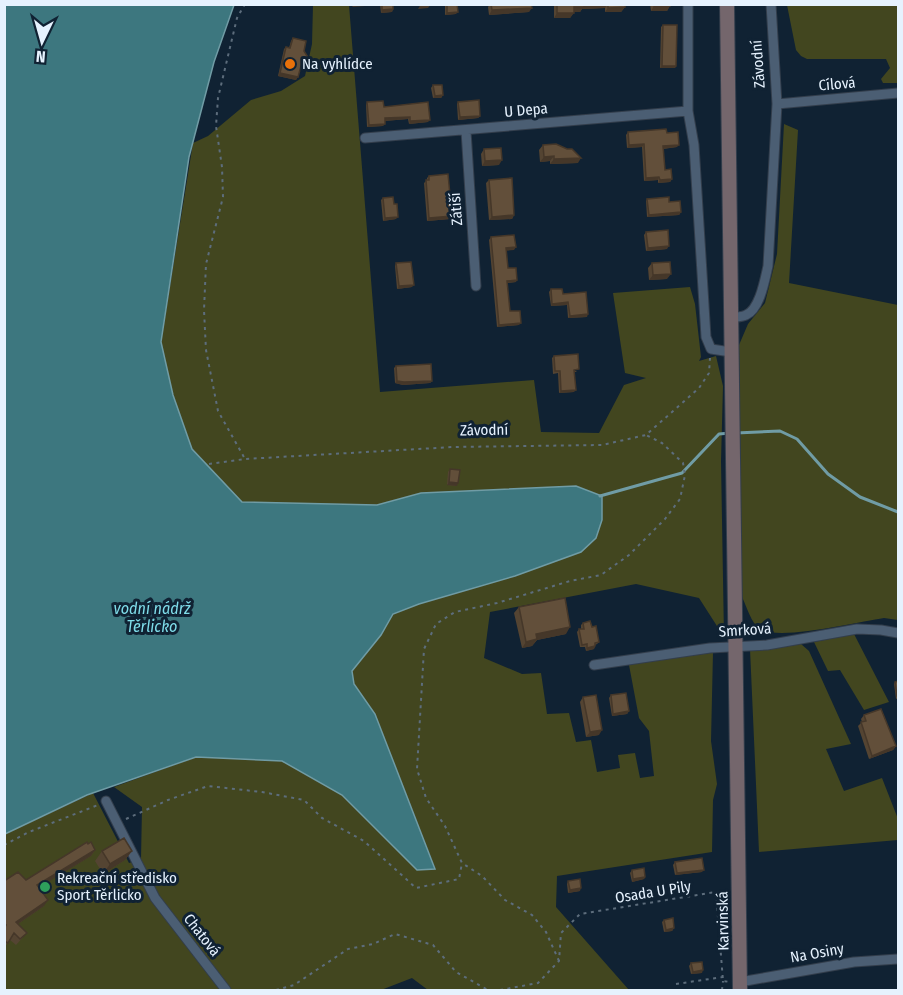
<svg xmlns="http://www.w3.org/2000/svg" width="903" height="995" viewBox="0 0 903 995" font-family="'Fira Sans Condensed',sans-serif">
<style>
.green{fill:#42461f}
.water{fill:#3d777f;stroke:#709ca5;stroke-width:1.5}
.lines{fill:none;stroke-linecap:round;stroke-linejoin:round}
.stream{stroke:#709ca5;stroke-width:3}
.minor-casing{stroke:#333e4c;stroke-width:11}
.secondary-casing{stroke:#333e4c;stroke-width:16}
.path{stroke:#5d6d7c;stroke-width:2;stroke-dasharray:3 4.5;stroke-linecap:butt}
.minor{stroke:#4b5e73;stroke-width:9}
.secondary{stroke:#74666c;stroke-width:14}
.wall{fill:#544432}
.shaded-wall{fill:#453729}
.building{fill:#624f3a;stroke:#453729;stroke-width:1.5}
.food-dot{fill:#e8710a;stroke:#102233;stroke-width:2}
.leisure-dot{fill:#2e9e5b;stroke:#102233;stroke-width:2}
.labels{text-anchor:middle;stroke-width:6;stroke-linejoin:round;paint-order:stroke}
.poi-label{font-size:15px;fill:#e6f2fe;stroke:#102233;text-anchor:start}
.street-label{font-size:15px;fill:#e6f2fe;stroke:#102233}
.water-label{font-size:16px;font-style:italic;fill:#7fddea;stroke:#102233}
</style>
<rect width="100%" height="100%" fill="#102233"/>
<!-- green -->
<path class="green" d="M313,5H349L380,392L534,380L541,432L599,433L624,385L646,378L625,373L613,293L690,287L695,304L701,357L699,361L716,356L723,386L721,461L724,637L699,598L636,584L490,612L484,658L522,674L541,673L547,714L569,713L576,742L591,740L597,772L620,768L618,755L635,753L640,778L654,776L649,731L639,718L629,665L638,661L713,652L711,741L717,784L713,800L712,852L557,876L556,907L629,990H428L412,978L381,990H5V834L93,793L129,863L141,859L142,807L114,787L196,757L282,761L342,795L417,870L435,868L375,714L354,684L352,671L381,635L393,614L419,604L515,576L580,552L596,538L602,520L576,486L421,493L377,505L242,502L192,449L173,395L161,342L193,143L208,136L251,100L281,91L305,76L312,44Z
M787,5H898V83H883L881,79L890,68L886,59H807L801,56L796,50Z
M784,124L798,130L789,283L898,305V620L884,618C858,622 779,641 760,629C751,623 747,607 742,597L739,345L748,324L765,303L777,254Z
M854,634L889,702L864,710L840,670L828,671L814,642Z
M801,644L809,651L851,744L826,749L844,791L882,778L898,819V840L759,852L750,649Z"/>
<!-- water -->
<path class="water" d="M5,4L234,5L214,62L189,157L161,342L173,395L192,449L242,502L377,505L421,493L576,486L602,496V520L596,538L581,552L515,576L419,604L393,614L381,635L352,671L354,684L375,714L435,869L417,870L342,795L282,761L196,757L87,795L5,834Z"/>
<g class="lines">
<!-- stream -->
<path class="stream" d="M736,433L780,431L797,439L828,474L860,497L898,512
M600,496L682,473L719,434L730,433"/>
<defs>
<path id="minor" d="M688,4V111L694,145L706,337L711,349L731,352
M777,104L898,93
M466,131L476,286
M365,138L688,111
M731,318C736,317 742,317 746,315C760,309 765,279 768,266L777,104L771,4
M594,665L710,648L767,645L857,629L881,630L898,633
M106,801L155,898L226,990
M740,982L854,962L898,959"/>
<path id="secondary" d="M727,4L740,990"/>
</defs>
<!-- minor casing -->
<use href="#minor" class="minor-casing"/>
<!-- secondary casing -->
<use href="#secondary" class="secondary-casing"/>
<!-- path -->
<path class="path" d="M245,4L237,18L218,98L216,126L222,167L223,197L206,264L204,310L206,350L218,411L245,459
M209,464L245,459L453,447L602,445L646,435L699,388L709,373L710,358
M126,819L168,800L208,786L262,792L304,800L322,818L364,841L416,888L459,879L462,863
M4,845L29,832L98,805
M559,961L546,932L532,915L505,900L482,876L462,863L445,826L426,798L417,769L424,649L436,624L455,612L497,603L570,581L601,575L629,555L665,519L680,499L685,475L683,463L662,443L646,435
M676,984L723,977
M276,990L294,985L348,949L373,944L395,934L433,945L456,972L488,990
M500,990L538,983L559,961L561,933L580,914L716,892L723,981L730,982
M722,990L723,981"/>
<!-- minor -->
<use href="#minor" class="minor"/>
<!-- secondary -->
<use href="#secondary" class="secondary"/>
</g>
<!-- wall -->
<path class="wall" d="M380,4H393V9L392,12L381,13Z
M445,4H457L456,14L445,15Z
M490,4H531L529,12L489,15L488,7Z
M554,4H625V7L621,12H605V8L582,9L580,12H574L570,18H554Z
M650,4H677L670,5L667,11H651Z
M663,25L676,66L675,68H660L661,27Z
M293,38L304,51L305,66L300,68L296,80L278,76L284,49L286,47L289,48L291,41Z
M433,85L443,95L441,98H433L431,88Z
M367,102L384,107L428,122L409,124L408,119L385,121L383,126L367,127L366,105Z
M458,102L480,116L478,118L458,120L457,104Z
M628,132L667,133L677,147L663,149L665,170L672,179L670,182L658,183V180L644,181L642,147L627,148L626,135Z
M543,145L578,163L550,164V161L540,162L539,150Z
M484,149L499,165L482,166L481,154Z
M429,176L452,216L450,219L427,221L424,183L427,180V178Z
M489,180L514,215L512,219L489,220L486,183Z
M383,198L396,219L383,221L381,200Z
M647,199L681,212L679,215L647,217L646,201Z
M646,232L667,249L646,251L644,235Z
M491,237L514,250H506L508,268L516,282L507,283L510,311L519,325L497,327L489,240Z
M396,263L412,287L397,289L395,266Z
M652,263L667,279L649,280L648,268Z
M551,289L563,294L587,317L568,318L567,305L551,306L549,292Z
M554,356L577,372H574V392L559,393L558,373L553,374L552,358Z
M396,366L432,381L430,383L403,385L395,383L394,368Z
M450,469L457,486L447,485L448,472Z
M519,607L566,634L537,640L532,646L522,648L514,613Z
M583,623L592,627L599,642L597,644L595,645V646L594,649L586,651L585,647H580L577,632L579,629H581V625Z
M895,682L898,698L896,699L894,684Z
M611,695L629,711L627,714L612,716L609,698Z
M583,697L599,735L586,737L580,702Z
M864,715L896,746L893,750L869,759L858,726L862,722L861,719Z
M88,844L95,850L91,856L39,887L44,906L18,924L27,933L16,945L10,940L4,948V881L26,880Z
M102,851H132L125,860L103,874L95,861Z
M675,862L702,872L675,875L673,865Z
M632,870L645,877L644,879L632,882L630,873Z
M568,881L580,891L568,893L567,884Z
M664,920L674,928L672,931L664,932L662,922Z
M691,963L702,973L691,974L689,966Z"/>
<!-- shaded-wall -->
<path class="shaded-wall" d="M378,4V5L352,7L354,5Z
M421,4H431L428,8L418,9Z
M583,4H607L605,8L582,9L580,12H570L574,7Z
M654,6H670L667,11H651Z
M625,7L621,12H605L608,8Z
M532,8L529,12L489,15L492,10Z
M393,9L392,12L381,13L382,10Z
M458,12L456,14L445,15L447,13Z
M557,13H574L570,18H554Z
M662,66H676L675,68H660Z
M280,73L298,77L296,80L278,76Z
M443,95L441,98H433L435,96Z
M480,116L478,118L458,120L460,117Z
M410,117L408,119L383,121L385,118Z
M430,120L428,122L409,124L410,121Z
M385,124L383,126L367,127L369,125Z
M644,144L642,147L627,148L629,145Z
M679,145L677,147L661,149L663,146Z
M554,156L550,161L540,162L544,157Z
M581,158L578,163L550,164L554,159Z
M502,160L499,165L482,166L485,161Z
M659,177L658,180L644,181L646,178Z
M672,179L670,182L658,183L660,180Z
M681,212L679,215L647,217L649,215Z
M514,215L512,219L489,220L492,217Z
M452,216L450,219L427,221L429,218Z
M398,217L396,219L383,221L385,218Z
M669,246L667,249L646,251L648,248Z
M516,247L514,250L504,251L506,248Z
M671,274L667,279L649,280L653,275Z
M517,280L516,282L505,283L507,281Z
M414,285L412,287L397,289L399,286Z
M568,302L567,305L551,306L552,304Z
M588,314L587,317L568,318L570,316Z
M521,323L519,325L497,327L499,325Z
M397,381H432L430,383L403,385L395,383Z
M576,390L574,392L559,393L561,391Z
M449,482L458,483L457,486L447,485Z
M570,627L566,634L537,640L532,646L522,648L526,642L536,634Z
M595,646L594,649L586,651L587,648Z
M629,711L627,714L612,716L613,714Z
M602,730L599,735L586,737L590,732Z
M896,746L893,750L869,759L872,756Z
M95,850L91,856L33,891L37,885Z
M132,851L125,860L103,874L110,864Z
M704,870L702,872L675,875L677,873Z
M645,877L644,879L632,882L633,879Z
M581,888L580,891L568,893L570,890Z
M48,900L44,906L12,928L16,922Z
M674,928L672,931L664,932L666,930Z
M703,970L702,973L691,974L693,972Z"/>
<!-- building -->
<path class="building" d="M382,4H393V9L382,10Z
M447,4H457L458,12L447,13Z
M491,4H531L532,8L492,10Z
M557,4H584V7H574V13H557Z
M608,4H625V7L608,8Z
M654,4H670V6H654Z
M663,25H677L676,66H662Z
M293,38L306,41L304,51L309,59L306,64L301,66L298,77L280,73L286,47L290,48Z
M433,85H442L443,95L435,96Z
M479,100L480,116L460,117L458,102Z
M383,101L384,107L428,102L430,120L410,121V117L385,118V124L369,125L367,102Z
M666,129L667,133L678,132L679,145L663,146L665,170L671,169L672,179L660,180L659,177L646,178L644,144L629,145L628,132Z
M556,144L567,149H572L581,158L554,159V156L544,157L543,145Z
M501,148L502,160L485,161L484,149Z
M448,174L452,216L429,218L426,180H429V176Z
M512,178L514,215L492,217L489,180Z
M393,197L394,204H397L398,217L385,218L383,198Z
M669,197V202L680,201L681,212L649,215L647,199Z
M668,230L669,246L648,248L646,232Z
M514,235L516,247L506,248L508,268H516L517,280L507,281L510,311H520L521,323L499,325L491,237Z
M411,262L414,285L399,286L396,263Z
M670,262L671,274L653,275L652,263Z
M551,289H562L563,294L586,292L588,314L570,316L568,302L552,304Z
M578,354L579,369L574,370L576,390L561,391L560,371H555L554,356Z
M431,364L432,381L404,382L397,381L396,366Z
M450,469L460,470L458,483L449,482Z
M565,598L570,627L536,634L537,639L526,642L519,607Z
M590,621L592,627L596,626L599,642L595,643V646L587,648V644L582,645L579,629H584L583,623Z
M898,681V696H897L895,682Z
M626,693L629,711L613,714L611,695Z
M596,695L602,730L590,732L583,697Z
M881,709L896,746L872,756L861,722L866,721L864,715Z
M124,838L132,851L110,864L102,851Z
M87,842L88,844L91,842L95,850L37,885L48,900L16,922L27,933L20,939L14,933L8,943L4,941V929L6,925L4,923V881L18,872L26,880Z
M702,858L704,870L677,873L675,862Z
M644,868L645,877L633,879L632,870Z
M580,879L581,888L570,890L568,881Z
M673,918L674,928L666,930L664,920Z
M702,962L703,970L693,972L691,963Z"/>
<!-- markers -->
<circle class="food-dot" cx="290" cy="64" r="6"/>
<circle class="leisure-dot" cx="45" cy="887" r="6"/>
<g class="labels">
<!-- poi labels -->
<g class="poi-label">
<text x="302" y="69">Na vyhlídce</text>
<text x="57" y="883">Rekreační středisko<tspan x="57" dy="17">Sport Těrlicko</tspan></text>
</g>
<!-- street labels -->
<g class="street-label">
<text transform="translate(758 64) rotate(-94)" y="5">Závodní</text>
<text transform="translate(837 84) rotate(-5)" y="5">Cílová</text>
<text transform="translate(526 110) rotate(-5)" y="5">U Depa</text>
<text transform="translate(456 209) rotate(-94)" y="5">Zátiší</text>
<text transform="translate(484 430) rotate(-1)" y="5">Závodní</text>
<text transform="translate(745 630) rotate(-4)" y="5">Smrková</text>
<text transform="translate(653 892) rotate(-9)" y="5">Osada U Pily</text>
<text transform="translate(723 921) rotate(-91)" y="5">Karvinská</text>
<text transform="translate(202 935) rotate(52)" y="5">Chatová</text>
<text transform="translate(817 953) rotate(-10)" y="5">Na Osiny</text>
</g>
<!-- water labels -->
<g class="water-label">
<text x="152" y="614">vodní nádrž<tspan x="152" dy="18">Těrlicko</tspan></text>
</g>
</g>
<!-- border -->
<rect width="903" height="995" fill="none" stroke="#e6f2fe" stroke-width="12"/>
<!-- north arrow -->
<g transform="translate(42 42) rotate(185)" stroke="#102233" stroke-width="4.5" paint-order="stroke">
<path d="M0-4.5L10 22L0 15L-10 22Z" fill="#e6f2fe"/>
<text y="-9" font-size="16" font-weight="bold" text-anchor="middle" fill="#e6f2fe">N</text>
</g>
</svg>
